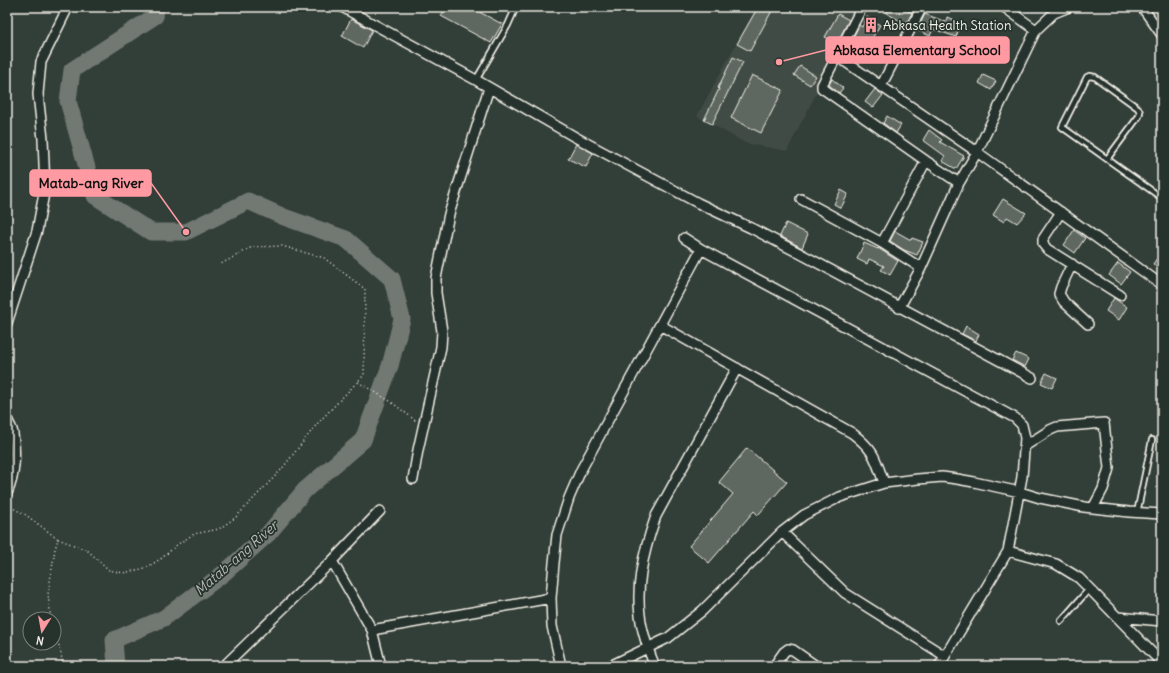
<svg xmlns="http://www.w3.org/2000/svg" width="1169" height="673" viewBox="0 0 1169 673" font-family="Delius,sans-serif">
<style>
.built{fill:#404b44}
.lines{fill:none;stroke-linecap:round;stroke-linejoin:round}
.river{stroke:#727972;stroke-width:17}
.building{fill:#5f6861;stroke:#f4f1e8}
.lane-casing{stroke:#f4f1e8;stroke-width:8}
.street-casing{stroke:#f4f1e8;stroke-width:12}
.path{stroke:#f4f1e8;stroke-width:1.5;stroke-dasharray:1 3;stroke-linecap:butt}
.lane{stroke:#26332d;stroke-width:4.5}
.street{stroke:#26332d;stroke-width:9}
.labels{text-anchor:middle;stroke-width:3.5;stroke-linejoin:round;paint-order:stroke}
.poi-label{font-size:13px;fill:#f4f1e8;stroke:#26332d;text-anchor:start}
.water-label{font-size:14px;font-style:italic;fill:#babbb3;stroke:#26332d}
.leader{fill:none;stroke:#ff9aa2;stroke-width:1.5}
.callout-dot{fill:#ff9aa2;stroke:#26332d;stroke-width:1.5}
.callout{fill:#ff9aa2;stroke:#ff9aa2;stroke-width:1.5}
.callout-label{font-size:14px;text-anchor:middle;font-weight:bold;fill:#111}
</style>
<rect width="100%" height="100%" fill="#323e38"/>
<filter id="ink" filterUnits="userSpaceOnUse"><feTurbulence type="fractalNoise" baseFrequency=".025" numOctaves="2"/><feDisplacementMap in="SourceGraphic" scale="8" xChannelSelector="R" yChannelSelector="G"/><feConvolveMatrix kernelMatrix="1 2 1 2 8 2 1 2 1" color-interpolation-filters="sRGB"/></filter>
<g filter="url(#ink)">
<!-- built -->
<path class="built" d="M756,7H860L787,151L745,143L697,116Z"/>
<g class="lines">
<!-- river -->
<path class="river" d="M116,666L114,640L164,618L224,573L268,534L305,490L363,440L390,366L402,319L392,279L346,239L284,217L248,201L186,232H151L95,196L68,101L72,70L155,16L156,7"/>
</g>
<!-- building -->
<path class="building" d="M446,7H470L502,24L491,43L441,16Z
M758,7H774L750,51L737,44Z
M890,7H903L912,13L906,24L886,13Z
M838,14L849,20L837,43L825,37Z
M925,14L946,22L947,17L961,22L956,37L933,29L930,36L917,30Z
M867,17L880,25L871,40L878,44L871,57L849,46L859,25L862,27Z
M351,19L372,30L363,48L342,36Z
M733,57L743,62L712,124L704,120L719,89L718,88Z
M800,66L816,76L810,85L794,75Z
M752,75L783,90L761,133L731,118Z
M983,75L996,81L991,90L979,83Z
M832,79L843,88L839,93L829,85Z
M875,89L883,95L873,108L865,102Z
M887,116L901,125L896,133L883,123Z
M929,130L942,140L940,142L964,156L956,169L942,161L945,156L923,140Z
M576,144L593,153L586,167L568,159Z
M841,190L848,194L841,208L834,204Z
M1003,199L1026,213L1017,223L1007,217L1004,222L993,215Z
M786,223L808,234L802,248L780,236Z
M1074,230L1085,238L1075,253L1064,245Z
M895,231L911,240L912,238L923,242L917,255L904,250L890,241Z
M864,243L878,249V248L898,261L890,275L881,270L884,266L869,259L867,264L857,259Z
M1162,251V270L1153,264Z
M1118,263L1130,272L1121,284L1109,275Z
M1114,298L1127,307L1119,320L1106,311Z
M966,326L979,334L976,341L962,334Z
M1016,353L1029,359L1025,367L1012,360Z
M1046,373L1057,378L1052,388L1041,383Z
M747,448L787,482L758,515L754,511L709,563L689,546L733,494L719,482Z"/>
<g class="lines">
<defs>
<path id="lane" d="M476,80L508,25L516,7
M1107,159L1139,116L1140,112L1138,108L1095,77L1090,76L1087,77L1062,127L1162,198
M1137,513L1152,440
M1061,621L1090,588"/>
<path id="street" d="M342,7L476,80L575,137L698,203L751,228L801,254L1032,378
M862,7L822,85V88L926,161L959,183
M1004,7L1036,30
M1142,7L1162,35
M837,56L977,152L1162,285
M881,86L922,7
M801,199L882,243L921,268
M1061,212L1043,239V244L1047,249L1120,295
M684,238L701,249L1015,418L1022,425L1025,438L1022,477L1008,551L939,666
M882,243L926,161
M1072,264L1061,287L1059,294L1064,302L1088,324
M899,308L921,268L959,183L977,152L1036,30L1054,13L1069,7
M7,323L37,231L45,188L43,139L38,94L41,62L68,7
M660,325L852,433C874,450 875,457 884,483
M7,419C9,424 13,429 13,434C16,452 15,476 7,493
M1025,446L1050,430L1057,427L1104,423L1109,468L1103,489L1093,508
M413,479L418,450L441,347L442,331L436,293V278L449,214L489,88
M782,532L845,593L945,656
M1008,551L1056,564L1079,578L1162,663
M332,561L380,511
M1118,617L1162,621
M372,630L551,598
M224,666L332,561L372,630L381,666
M561,666L552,626L551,598L554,563L557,535L569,498L581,470L701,249
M610,666L668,638L702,611L782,532L804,515L840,497L884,483L918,479L942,477L957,479L974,482L1020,492L1040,498L1084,507L1129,512L1162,514
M655,666C650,655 646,643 643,631C633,592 643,553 656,516L737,368
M774,666L784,652L788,649L793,650L816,666"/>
</defs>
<!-- lane casing -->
<use href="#lane" class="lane-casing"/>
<!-- street casing -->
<use href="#street" class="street-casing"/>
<!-- path -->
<path class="path" d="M358,382L390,401L416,421
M7,505L26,515L58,539L55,549L48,594L51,619
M58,539L87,550L109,570L123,573L146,568L162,558L178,544L194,534L219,529L235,518L281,470L317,424L364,375L365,289L324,258L282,246L252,247L221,264
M54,634L60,648L63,666"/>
<!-- lane -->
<use href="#lane" class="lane"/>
<!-- street -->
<use href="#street" class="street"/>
</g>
</g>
<!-- icons -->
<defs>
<symbol id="building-bare" viewBox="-9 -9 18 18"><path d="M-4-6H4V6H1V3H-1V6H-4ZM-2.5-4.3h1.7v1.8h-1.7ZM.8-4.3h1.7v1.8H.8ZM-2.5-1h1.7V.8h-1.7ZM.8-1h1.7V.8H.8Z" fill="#ff9aa2" stroke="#26332d" stroke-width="2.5" paint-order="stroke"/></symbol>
</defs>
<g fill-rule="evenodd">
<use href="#building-bare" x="860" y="14" width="22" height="22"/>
</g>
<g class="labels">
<!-- poi labels -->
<g class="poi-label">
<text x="883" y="30">Abkasa Health Station</text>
</g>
<!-- water labels -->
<g class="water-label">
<text transform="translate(236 558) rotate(-41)" y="5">Matab-ang River</text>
</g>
</g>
<!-- callouts -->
<path class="leader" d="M779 62L826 50M186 232L151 183"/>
<g class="callout-dot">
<circle cx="779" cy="62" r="4"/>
<circle cx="186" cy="232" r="4"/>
</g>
<g class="callout">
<rect x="826" y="37" width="183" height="26" rx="4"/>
<rect x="30" y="170" width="121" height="26" rx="4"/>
</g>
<g class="callout-label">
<text x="917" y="55">Abkasa Elementary School</text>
<text x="91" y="188">Matab-ang River</text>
</g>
<!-- margin -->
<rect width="1169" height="673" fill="none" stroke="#26332d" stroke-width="24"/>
<rect x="12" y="12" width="1145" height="649" fill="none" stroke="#f4f1e8" stroke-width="1.5" filter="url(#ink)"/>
<!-- north arrow -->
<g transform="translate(42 631) rotate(191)"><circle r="19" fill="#26332d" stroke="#787f78"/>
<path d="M0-3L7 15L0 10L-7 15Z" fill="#ff9aa2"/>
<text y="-6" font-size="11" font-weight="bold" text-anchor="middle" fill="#f4f1e8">N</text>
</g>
</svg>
